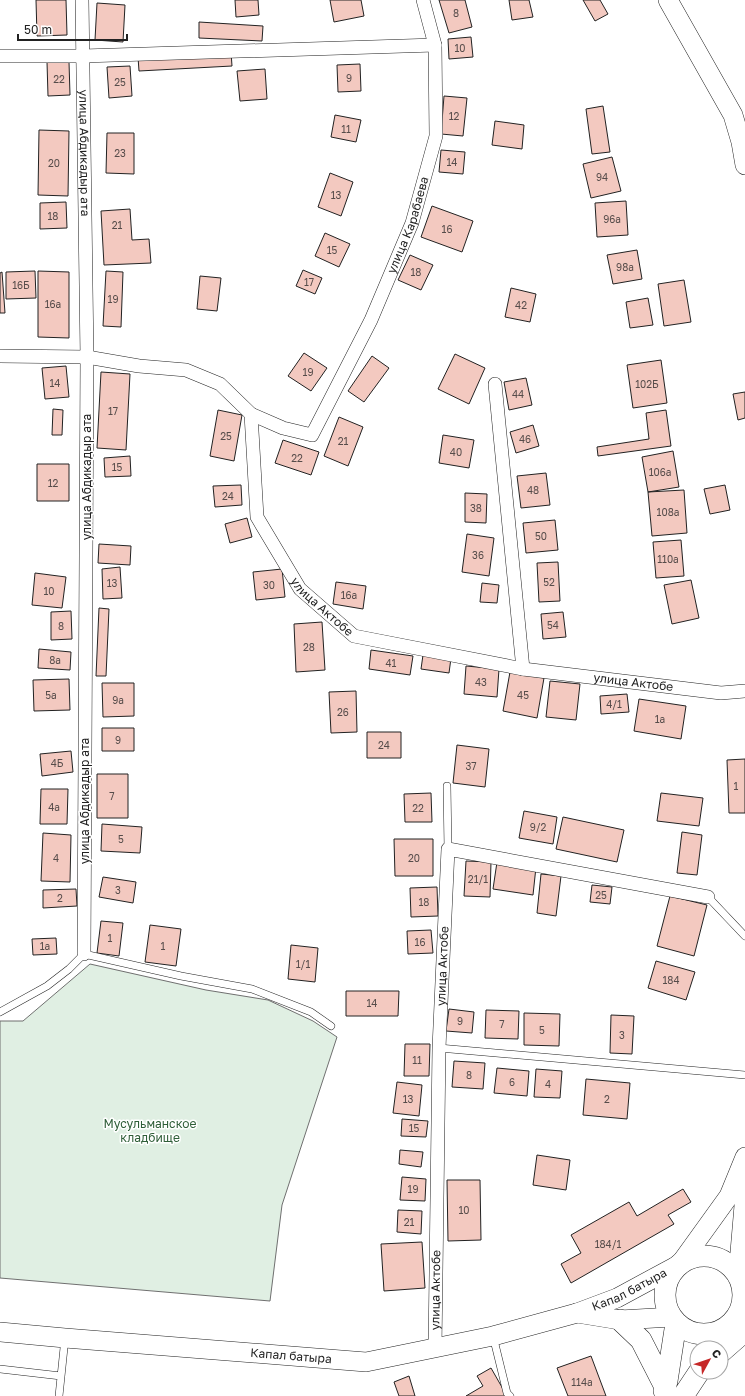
<svg xmlns="http://www.w3.org/2000/svg" width="745" height="1396" viewBox="0 0 745 1396" font-family="'Golos Text',sans-serif">
<style>
.green{fill:#e0efe3;stroke:#6f6f6f}
.building{fill:#f3c9c0;stroke:#222}
.lines{fill:none;stroke-linecap:round;stroke-linejoin:round}
.lane-casing{stroke:#222;stroke-width:8}
.street-casing{stroke:#222;stroke-width:14}
.secondary-casing{stroke:#222;stroke-width:20}
.primary-casing{stroke:#222;stroke-width:22}
.lane{stroke:#fff;stroke-width:7}
.street{stroke:#fff;stroke-width:13}
.secondary{stroke:#fff;stroke-width:19}
.primary{stroke:#fff;stroke-width:21}
.labels{text-anchor:middle;stroke-width:3;stroke-linejoin:round;paint-order:stroke}
.number-label{font-size:10px;fill:#564c4a}
.street-label{font-size:12px;fill:#222;stroke:#fff}
.park-label{font-size:12px;fill:#2f5e38;stroke:#fff}
</style>
<rect width="100%" height="100%" fill="#fff"/>
<!-- green -->
<path class="green" d="M90,964L206,990L268,1000L313,1021L337,1037L282,1205L270,1301L0,1278V1021H23Z"/>
<!-- building -->
<path class="building" d="M36,0H66L67,35L37,36Z
M235,0H258L259,15L236,17Z
M330,0H361L364,16L334,22Z
M439,0H465L472,27L449,33Z
M509,0H529L533,17L512,20Z
M583,0H600L608,14L595,21Z
M97,3L125,5L123,42L95,40Z
M199,22L263,26L262,41L199,38Z
M471,37L473,57L449,59L448,39Z
M231,52L232,66L139,71L138,57Z
M47,62H69L70,95L48,96Z
M360,64L361,91L338,92L337,65Z
M130,66L132,96L109,98L107,67Z
M265,69L267,99L240,101L237,71Z
M444,96L467,98L463,136L441,134Z
M603,106L610,152L592,154L586,109Z
M335,115L361,120L356,142L331,137Z
M495,121L524,125L522,149L492,145Z
M39,130L69,131L68,196L38,195Z
M107,133H134V174L106,173Z
M441,150L465,152L463,174L439,172Z
M612,157L621,191L591,198L583,164Z
M330,173L353,182L341,216L318,207Z
M626,201L628,235L597,237L595,203Z
M66,202L67,228L40,229V203Z
M432,206L473,221L462,252L421,237Z
M130,209L132,240L149,239L151,263L104,265L101,211Z
M325,233L350,244L339,267L315,256Z
M637,250L642,279L613,284L607,255Z
M410,255L433,265L421,290L398,280Z
M303,270L322,278L315,294L296,286Z
M35,271L36,298L6,299V272Z
M38,271L69,272V338L38,337Z
M106,271L123,272L121,327L103,326Z
M2,272L5,313H0V273Z
M200,276L221,278L217,311L197,309Z
M684,280L691,322L664,326L658,284Z
M511,288L536,294L530,322L505,317Z
M648,298L653,325L630,328L626,302Z
M304,353L327,368L311,391L288,376Z
M455,354L485,368L469,404L438,389Z
M372,356L389,368L364,402L348,391Z
M661,360L667,403L633,408L627,365Z
M66,366L69,397L45,399L42,368Z
M101,372L130,374L126,450L97,448Z
M526,378L532,405L509,410L504,382Z
M745,392V418L738,420L733,394Z
M53,409L63,410L62,435H52Z
M218,410L242,415L234,461L210,456Z
M666,410L671,446L598,456L597,447L649,439L646,413Z
M339,417L363,427L348,466L324,456Z
M533,425L539,446L516,453L510,432Z
M443,435L474,440L469,468L439,463Z
M283,440L319,452L311,475L275,463Z
M673,451L679,487L648,492L642,457Z
M130,456L131,476L105,477L104,458Z
M37,464H69V501H37Z
M546,473L550,505L521,508L517,476Z
M241,485L242,505L215,507L213,486Z
M725,485L730,510L710,514L704,489Z
M684,490L687,533L652,536L648,492Z
M465,493L487,494L486,523L465,522Z
M247,518L252,537L230,543L225,524Z
M555,520L558,550L526,553L523,523Z
M467,534L494,538L489,576L462,572Z
M681,540L684,576L656,578L653,542Z
M99,544L131,546L130,565L98,563Z
M558,562L560,601L539,602L537,563Z
M120,567L122,598L103,599L102,569Z
M282,569L285,597L256,600L253,572Z
M35,573L66,577L62,608L32,605Z
M691,580L699,618L672,624L664,585Z
M336,582L366,586L363,609L333,604Z
M482,583L499,585L497,603L480,602Z
M99,608L109,609L106,676H96Z
M71,611L72,639L51,640V612Z
M563,612L566,637L543,639L541,614Z
M322,622L325,670L296,672L294,624Z
M39,649L71,652L70,670L38,668Z
M371,650L413,656L410,675L369,669Z
M423,655L451,658L449,673L421,669Z
M466,666L499,669L497,697L464,694Z
M510,672L544,678L537,718L503,711Z
M69,679L70,710L34,711L33,680Z
M550,681L580,684L576,720L546,717Z
M102,683H134V716L103,717Z
M356,691L357,732L331,733L329,692Z
M627,694L629,712L601,714L600,696Z
M639,699L686,706L681,739L634,731Z
M102,728H134V751H102Z
M367,732H401V758H367Z
M457,745L489,749L485,787L453,783Z
M71,751L73,772L42,776L40,754Z
M745,759V813H729L727,760Z
M97,774H128V818H97Z
M41,789H68L67,824H40Z
M431,793L432,822H405L404,794Z
M661,793L703,798L699,826L657,821Z
M524,811L557,817L553,844L519,838Z
M563,817L624,830L617,862L556,849Z
M102,824L142,827L140,853L101,851Z
M682,832L702,835L697,875L677,873Z
M43,833L71,835L70,882L41,881Z
M394,839H433V876H395Z
M466,861L491,862L490,897L464,896Z
M497,862L536,867L533,895L493,889Z
M541,874L561,876L556,916L537,913Z
M103,877L136,882L133,903L99,897Z
M592,885L612,887L610,904L590,902Z
M437,887L438,916L411,917L410,888Z
M76,889L77,906L43,908V890Z
M670,896L707,905L694,956L657,946Z
M101,921L123,923L119,956L97,953Z
M150,925L181,929L176,966L145,962Z
M431,930L433,953L408,954L407,931Z
M56,938L57,954L33,955L32,939Z
M291,945L318,948L315,982L288,979Z
M656,961L695,972L686,1000L648,988Z
M346,991H399L398,1016H346Z
M449,1009L474,1012L472,1033L446,1031Z
M486,1010L519,1011L518,1039L485,1038Z
M524,1013L560,1014L559,1046L524,1045Z
M611,1015L634,1016L632,1054L610,1053Z
M405,1044H430L429,1076H404Z
M454,1061L485,1063L483,1089L452,1087Z
M497,1068L529,1071L527,1096L494,1093Z
M536,1069L562,1071L560,1098L534,1097Z
M586,1079L630,1083L627,1119L583,1115Z
M397,1082L422,1085L419,1116L393,1113Z
M402,1119L428,1121L426,1137L401,1136Z
M400,1150L423,1152L421,1167L399,1164Z
M537,1155L570,1160L566,1190L533,1185Z
M402,1177L426,1179L425,1201L400,1200Z
M447,1180H480L481,1240L448,1241Z
M683,1189L691,1202L668,1215L674,1224L571,1283L561,1264L581,1253L571,1235L629,1202L637,1216Z
M398,1210L422,1211L421,1234L397,1232Z
M422,1242L425,1288L384,1291L381,1244Z
M591,1356L606,1396H568L557,1368Z
M491,1368L507,1396H466L483,1386L477,1376Z
M409,1376L415,1396H399L394,1382Z"/>
<g class="lines">
<defs>
<path id="lane" d="M447,786L448,849
M708,897L745,936
M0,1012L47,986L69,969L84,954L181,976L252,989L311,1012L331,1026
M439,1048L745,1075
M493,1336L507,1393L510,1396
M0,1369L61,1376
M59,1396L65,1338"/>
<g id="street">
<path id="s1" d="M82,0L87,357L84,954"/>
<path d="M0,56H83L435,45"/>
<path id="s2" d="M0,356L87,357L139,366L186,370L220,384L251,414L283,428L312,435L371,320L412,223L436,136L435,45L423,0"/>
<path d="M495,384L523,669"/>
<path id="s3" d="M251,414L257,517L300,589L354,636L523,669L721,693L745,691"/>
<path id="s4" d="M435,1348L439,1048L448,849L708,897"/>
</g>
<g id="secondary">
<path d="M668,0L733,115L741,142L745,165"/>
<path d="M738,1275L745,1194"/>
<path id="s5" d="M672,1317L620,1320L577,1313L617,1298L680,1264L729,1196L745,1157V1187"/>
<path id="s6" d="M0,1332L65,1338L366,1362L493,1336L577,1313"/>
</g>
<path id="primary" d="M665 1295a39 39 0 1 1 78 0a39 39 0 1 1-78 0Z
M620,1320L641,1340L665,1387
M721,1352L745,1331
M664,1391L667,1381L676,1323
M683,1396L699,1372"/>
</defs>
<!-- lane casing -->
<use href="#lane" class="lane-casing"/>
<!-- street casing -->
<use href="#street" class="street-casing"/>
<!-- secondary casing -->
<use href="#secondary" class="secondary-casing"/>
<!-- primary casing -->
<use href="#primary" class="primary-casing"/>
<!-- lane -->
<use href="#lane" class="lane"/>
<!-- street -->
<use href="#street" class="street"/>
<!-- secondary -->
<use href="#secondary" class="secondary"/>
<!-- primary -->
<use href="#primary" class="primary"/>
</g>
<g class="labels">
<!-- number labels -->
<g class="number-label">
<text x="456" y="17">8</text>
<text x="460" y="52">10</text>
<text x="349" y="82">9</text>
<text x="59" y="83">22</text>
<text x="120" y="86">25</text>
<text x="454" y="120">12</text>
<text x="346" y="133">11</text>
<text x="120" y="157">23</text>
<text x="452" y="166">14</text>
<text x="54" y="167">20</text>
<text x="602" y="181">94</text>
<text x="336" y="199">13</text>
<text x="53" y="220">18</text>
<text x="612" y="223">96а</text>
<text x="117" y="229">21</text>
<text x="447" y="233">16</text>
<text x="332" y="254">15</text>
<text x="625" y="271">98а</text>
<text x="416" y="276">18</text>
<text x="309" y="286">17</text>
<text x="21" y="289">16Б</text>
<text x="113" y="303">19</text>
<text x="53" y="308">16а</text>
<text x="521" y="309">42</text>
<text x="308" y="376">19</text>
<text x="55" y="387">14</text>
<text x="647" y="388">102Б</text>
<text x="518" y="398">44</text>
<text x="113" y="415">17</text>
<text x="226" y="440">25</text>
<text x="525" y="443">46</text>
<text x="343" y="445">21</text>
<text x="456" y="456">40</text>
<text x="297" y="462">22</text>
<text x="117" y="471">15</text>
<text x="660" y="476">106а</text>
<text x="53" y="487">12</text>
<text x="533" y="494">48</text>
<text x="228" y="500">24</text>
<text x="476" y="512">38</text>
<text x="668" y="516">108а</text>
<text x="541" y="540">50</text>
<text x="478" y="559">36</text>
<text x="668" y="563">110а</text>
<text x="549" y="586">52</text>
<text x="112" y="587">13</text>
<text x="269" y="589">30</text>
<text x="49" y="595">10</text>
<text x="349" y="599">16а</text>
<text x="553" y="629">54</text>
<text x="61" y="630">8</text>
<text x="309" y="651">28</text>
<text x="55" y="664">8а</text>
<text x="391" y="667">41</text>
<text x="481" y="686">43</text>
<text x="51" y="699">5а</text>
<text x="523" y="699">45</text>
<text x="118" y="704">9а</text>
<text x="614" y="708">4/1</text>
<text x="343" y="716">26</text>
<text x="660" y="723">1а</text>
<text x="118" y="744">9</text>
<text x="384" y="749">24</text>
<text x="57" y="767">4Б</text>
<text x="471" y="770">37</text>
<text x="736" y="790">1</text>
<text x="112" y="800">7</text>
<text x="54" y="811">4а</text>
<text x="418" y="812">22</text>
<text x="538" y="831">9/2</text>
<text x="121" y="843">5</text>
<text x="56" y="862">4</text>
<text x="414" y="862">20</text>
<text x="478" y="883">21/1</text>
<text x="118" y="894">3</text>
<text x="601" y="899">25</text>
<text x="60" y="902">2</text>
<text x="424" y="906">18</text>
<text x="110" y="942">1</text>
<text x="420" y="946">16</text>
<text x="45" y="950">1а</text>
<text x="163" y="950">1</text>
<text x="303" y="968">1/1</text>
<text x="671" y="984">184</text>
<text x="372" y="1007">14</text>
<text x="460" y="1025">9</text>
<text x="502" y="1028">7</text>
<text x="542" y="1034">5</text>
<text x="622" y="1039">3</text>
<text x="417" y="1064">11</text>
<text x="469" y="1079">8</text>
<text x="512" y="1086">6</text>
<text x="548" y="1088">4</text>
<text x="408" y="1103">13</text>
<text x="607" y="1103">2</text>
<text x="414" y="1132">15</text>
<text x="413" y="1193">19</text>
<text x="464" y="1214">10</text>
<text x="409" y="1226">21</text>
<text x="608" y="1248">184/1</text>
<text x="582" y="1386">114а</text>
</g>
<!-- street labels -->
<g class="street-label">
<text dy="4" stroke="none"><textPath href="#s1" startOffset="153">улица Абдикадыр ата</textPath></text>
<text dy="4" stroke="none"><textPath href="#s2" startOffset="563">улица Карабаева</textPath></text>
<text transform="translate(87 477) rotate(-90)" y="4">улица Абдикадыр ата</text>
<text dy="4" stroke="none"><textPath href="#s3" startOffset="215">улица Актобе</textPath></text>
<text dy="4" stroke="none"><textPath href="#s3" startOffset="542">улица Актобе</textPath></text>
<text transform="translate(85 801) rotate(-90)" y="4">улица Абдикадыр ата</text>
<text dy="4" stroke="none"><textPath href="#s4" startOffset="382">улица Актобе</textPath></text>
<text dy="4" stroke="none"><textPath href="#s5" startOffset="153">Капал батыра</textPath></text>
<text dy="4" stroke="none"><textPath href="#s4" startOffset="58">улица Актобе</textPath></text>
<text dy="4" stroke="none"><textPath href="#s6" startOffset="292">Капал батыра</textPath></text>
</g>
<!-- park labels -->
<g class="park-label">
<text x="150" y="1128">Мусульманское<tspan x="150" dy="14">кладбище</tspan></text>
</g>
</g>
<!-- north arrow -->
<g transform="translate(709 1360) rotate(50)"><circle r="19" fill="#ffffff" stroke="#a7a7a7"/>
<path d="M0-3L7 15L0 10L-7 15Z" fill="#c62828"/>
<text y="-6" font-size="11" font-weight="bold" text-anchor="middle" fill="#222222">С</text>
</g>
<!-- scale -->
<path d="M18 34v6h109v-6" fill="none" stroke="#222222" stroke-width="2"/>
<text x="24" y="34" font-size="12" fill="#222222" stroke="#ffffff" stroke-width="3" paint-order="stroke">50 m</text>
</svg>
